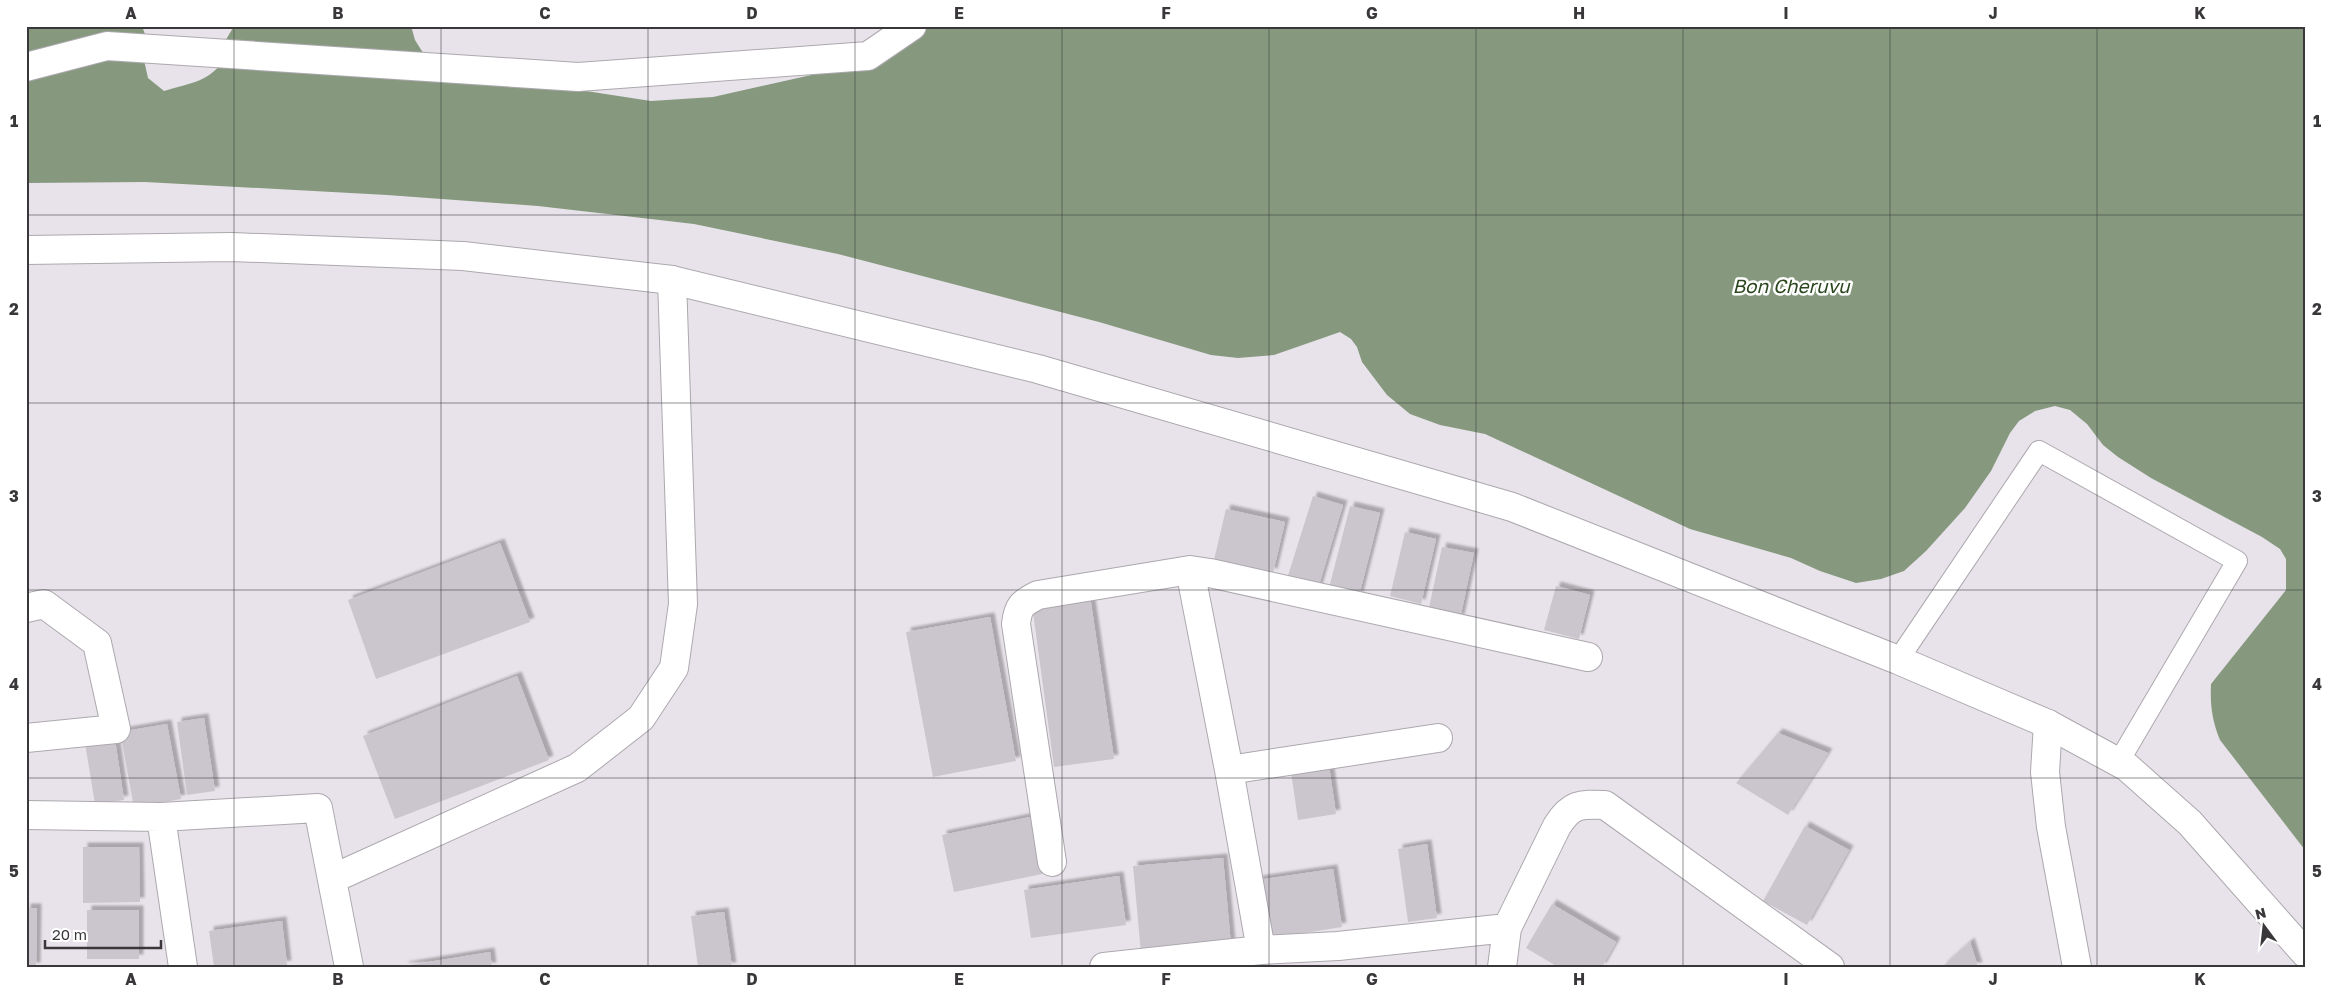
<svg xmlns="http://www.w3.org/2000/svg" width="2331" height="993" viewBox="0 0 2331 993" font-family="'Golos Text',sans-serif">
<style>
.water{fill:#86997f}
.building{fill:#cbc6cd;filter:url(#shadow)}
.lines{fill:none;stroke-linecap:round;stroke-linejoin:round}
.service-casing{stroke:#aca8ae;stroke-width:22}
.minor-casing{stroke:#aca8ae;stroke-width:30}
.tertiary-casing{stroke:#aca8ae;stroke-width:30}
.service{stroke:#fff;stroke-width:20}
.minor{stroke:#fff;stroke-width:28}
.tertiary{stroke:#fff;stroke-width:28}
.grid{fill:none;stroke:#39373a;stroke-width:1;stroke-opacity:0.55}
.labels{text-anchor:middle;stroke-width:5;stroke-linejoin:round;paint-order:stroke}
.water-label{font-size:19px;font-style:italic;fill:#2a471e;stroke:#fff}
.neatline{fill:none;stroke:#39373a;stroke-width:2}
.grid-label{font-size:16px;text-anchor:middle;font-weight:bold;fill:#39373a}
</style>
<defs>
<filter id="shadow"><feDropShadow dx="4.5" dy="-4.5" stdDeviation="1" flood-color="#0004"/></filter>
</defs>
<rect width="100%" height="100%" fill="#e8e3ea"/>
<!-- water -->
<path class="water" d="M26,26H142L146,37L144,60L148,78L164,91C193,82 209,83 227,56L224,43L234,26H411L415,40L425,56L547,85L651,101L713,97L865,63L909,26H2305V850L2220,740C2212,721 2210,704 2211,684L2286,590V559L2280,549L2262,537L2151,478L2118,457L2103,445L2087,424L2070,410L2055,406L2035,411L2019,421L2010,433L1991,471L1965,508L1926,551L1904,571L1881,579L1856,583L1820,571L1791,558L1690,529L1485,434L1440,425L1410,414L1387,395L1362,362L1357,347L1351,339L1340,332L1274,355L1238,358L1211,355L1099,322L838,254L694,224L538,206L387,195L145,182L26,183Z"/>
<!-- building -->
<path class="building" d="M1313,496L1343,505L1317,592L1286,582Z
M1350,506L1380,513L1359,596L1329,588Z
M1226,509L1285,522L1273,573L1214,560Z
M1405,532L1436,539L1421,604L1390,596Z
M500,543L530,622L376,679L348,600Z
M1442,547L1474,553L1460,619L1428,612Z
M1556,586L1590,595L1579,639L1544,630Z
M1090,596L1114,759L1054,767L1032,605Z
M990,617L1016,761L933,777L906,632Z
M517,676L549,760L395,819L363,736Z
M204,718L215,791L187,795L177,722Z
M167,724L181,799L134,808L120,732Z
M114,733L124,800L95,804L84,737Z
M1778,733L1828,753L1788,815L1736,783Z
M1329,766L1336,814L1298,820L1291,772Z
M1035,816L1047,873L954,892L942,835Z
M1805,826L1849,850L1807,925L1763,901Z
M1427,844L1437,918L1408,922L1398,849Z
M83,847H139L140,902L83,903Z
M1223,858L1231,945L1141,953L1133,866Z
M1333,869L1342,927L1266,939L1258,880Z
M1119,876L1126,925L1031,938L1024,890Z
M1552,904L1616,942L1602,967H1558L1526,948Z
M26,908H37L36,967H26Z
M87,910H139V959H87Z
M724,912L732,967H698L691,916Z
M282,921L287,965L214,967L209,931Z
M1970,942L1978,967H1942Z
M490,952L492,967H404V966Z"/>
<g class="lines">
<defs>
<path id="service" d="M1898,660L2039,451L2237,561L2118,763"/>
<path id="minor" d="M26,67L107,46L578,77L868,56L912,26
M1190,570L1229,770L1261,950
M26,608L44,604L97,643L116,729L26,738
M2048,724L2045,772L2051,827L2077,967
M1229,770L1438,738
M26,815L161,817L318,808L349,967
M161,817L183,967
M1052,862L1016,624C1018,606 1022,603 1038,595L1190,570L1210,573L1588,657
M332,879L577,768L641,718L674,668L683,604L672,280
M1104,967L1261,950L1338,946L1507,928L1557,826C1571,804 1579,804 1605,805L1830,967
M1502,967L1507,928"/>
<path id="tertiary" d="M26,250L232,247L463,256L672,280L1038,369L1512,507L1898,660L2048,724L2127,767L2190,823L2305,953"/>
</defs>
<!-- service casing -->
<use href="#service" class="service-casing"/>
<!-- minor casing -->
<use href="#minor" class="minor-casing"/>
<!-- tertiary casing -->
<use href="#tertiary" class="tertiary-casing"/>
<!-- service -->
<use href="#service" class="service"/>
<!-- minor -->
<use href="#minor" class="minor"/>
<!-- tertiary -->
<use href="#tertiary" class="tertiary"/>
</g>
<!-- grid -->
<path class="grid" d="M234,26V967M441,26V967M648,26V967M855,26V967M1062,26V967M1269,26V967M1476,26V967M1683,26V967M1890,26V967M2097,26V967M26,215H2305M26,403H2305M26,590H2305M26,778H2305"/>
<g class="labels">
<!-- water labels -->
<g class="water-label">
<text x="1791" y="293">Bon Cheruvu</text>
</g>
</g>
<!-- border -->
<rect width="2331" height="993" fill="none" stroke="#ffffff" stroke-width="55"/>
<!-- north arrow -->
<g transform="translate(2264 926) rotate(345)" stroke="#ffffff" stroke-width="4" paint-order="stroke">
<path d="M0-4L9 19L0 12L-9 19Z" fill="#39373a"/>
<text y="-8" font-size="14" font-weight="bold" text-anchor="middle" fill="#39373a">N</text>
</g>
<!-- scale -->
<path d="M45 940v8h116v-8" fill="none" stroke="#39373a" stroke-width="2.5"/>
<text x="52" y="940" font-size="15" fill="#39373a" stroke="#ffffff" stroke-width="4" paint-order="stroke">20 m</text>
<rect x="28" y="28" width="2276" height="938" class="neatline"/>
<g class="grid-label">
<text x="131" y="19">A</text>
<text x="338" y="19">B</text>
<text x="545" y="19">C</text>
<text x="752" y="19">D</text>
<text x="959" y="19">E</text>
<text x="1166" y="19">F</text>
<text x="1372" y="19">G</text>
<text x="1579" y="19">H</text>
<text x="1786" y="19">I</text>
<text x="1993" y="19">J</text>
<text x="2200" y="19">K</text>
<text x="14" y="127">1</text>
<text x="2317" y="127">1</text>
<text x="14" y="315">2</text>
<text x="2317" y="315">2</text>
<text x="14" y="502">3</text>
<text x="2317" y="502">3</text>
<text x="14" y="690">4</text>
<text x="2317" y="690">4</text>
<text x="14" y="877">5</text>
<text x="2317" y="877">5</text>
<text x="131" y="985">A</text>
<text x="338" y="985">B</text>
<text x="545" y="985">C</text>
<text x="752" y="985">D</text>
<text x="959" y="985">E</text>
<text x="1166" y="985">F</text>
<text x="1372" y="985">G</text>
<text x="1579" y="985">H</text>
<text x="1786" y="985">I</text>
<text x="1993" y="985">J</text>
<text x="2200" y="985">K</text>
</g>
</svg>
